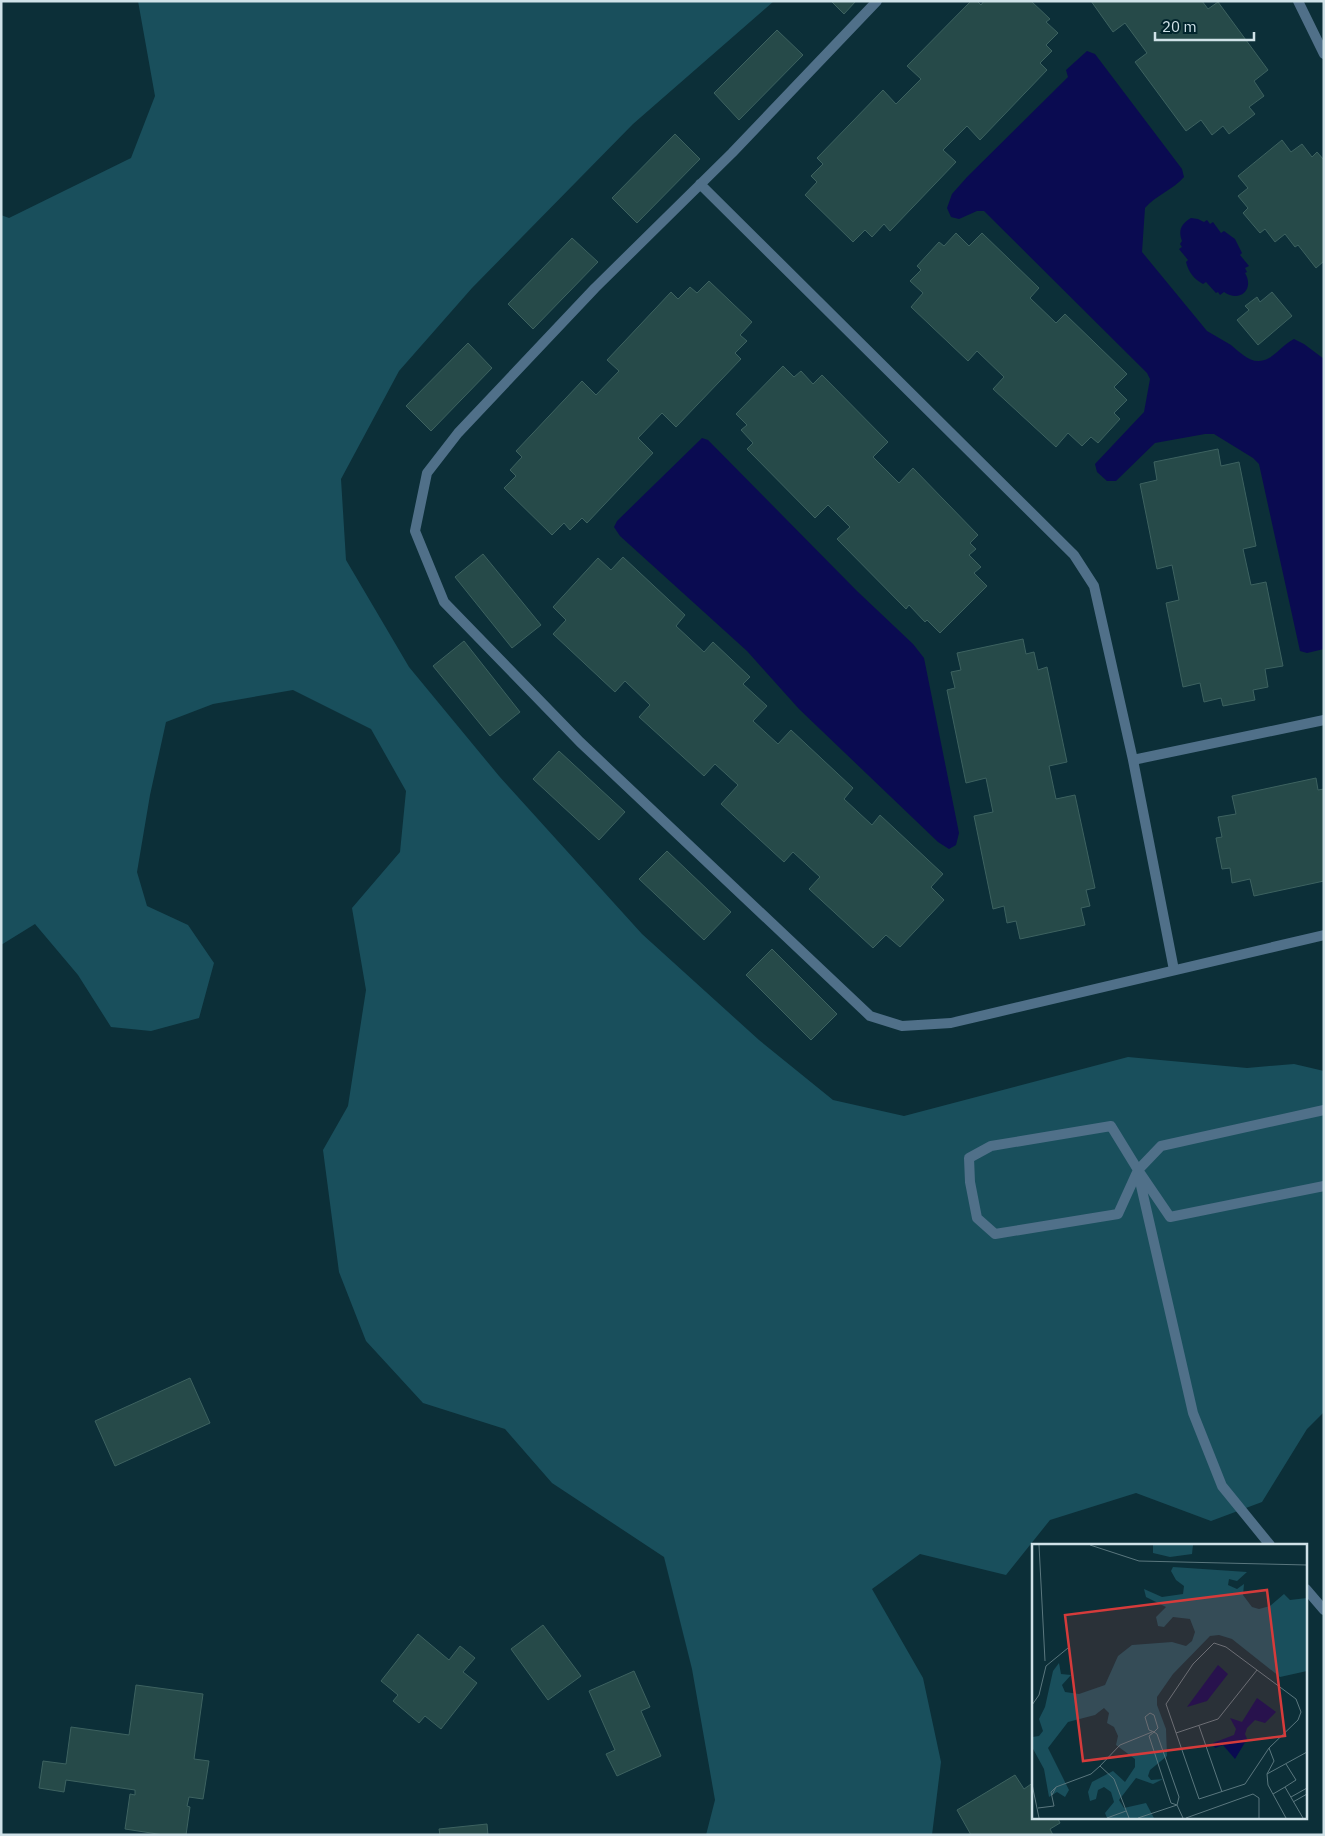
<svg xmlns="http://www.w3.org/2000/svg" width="1325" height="1836" viewBox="0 0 1325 1836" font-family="'IBM Plex Sans',sans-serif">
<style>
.green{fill:#194f5c}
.water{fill:#0a0b51}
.building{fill:#264a49;stroke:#3d6260}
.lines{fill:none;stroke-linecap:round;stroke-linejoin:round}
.lane{stroke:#507089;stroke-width:10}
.inset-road{fill:none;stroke:#5a777e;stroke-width:1}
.view{fill:#d53b3b;fill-opacity:0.15;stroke:#d53b3b;stroke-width:2.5}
.inset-edge{fill:none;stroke:#d0e2e8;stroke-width:2.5}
</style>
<rect width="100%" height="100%" fill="#0c2f38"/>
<!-- green -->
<path class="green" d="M138,1H774L633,124L472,288L399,371L341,479L346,560L409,667L499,776L642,934L759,1040L833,1100L904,1116L1128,1057L1247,1068L1294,1064L1324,1071V1412L1307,1429L1262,1502L1211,1521L1136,1493L1050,1520L1006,1575L920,1554L872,1589L923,1678L941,1762L932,1835H706L715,1800L692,1669L664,1557L552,1483L505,1429L423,1403L366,1341L339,1272L323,1150L348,1106L366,990L352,908L400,852L406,791L371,729L293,690L213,704L166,722L150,795L137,872L147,906L188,925L214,963L199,1018L151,1031L111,1027L78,975L35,924L1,945V215L9,218L131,158L155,96Z"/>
<!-- water -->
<path class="water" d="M1087,51L1095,54L1182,169L1184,177C1173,190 1156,195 1145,208L1142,252L1207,331C1215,336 1223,340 1231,345C1242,354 1253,367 1269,358C1278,353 1284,344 1294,339L1304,344L1324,359V649L1307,653L1300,651L1259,464L1253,458L1214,434H1205L1155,443L1116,481H1107L1097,472L1095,464L1144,412L1150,379L1147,373L984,211H977L959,219L951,217L947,208L952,194L967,177L1068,77L1066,70Z
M1191,218L1198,219L1204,222L1207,220L1210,224L1213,222L1221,233L1224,231L1235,239L1242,253L1240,255L1249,266L1245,268L1247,272L1245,273C1255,290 1239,303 1224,292L1220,295L1218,292L1216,293L1206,282L1203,284C1194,279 1189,273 1186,262L1188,260L1179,249L1182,247L1180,244L1182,241C1178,230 1181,224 1191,218Z
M702,438L708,440L857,591L913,644L924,658L959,833L956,845L949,849L938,842L799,709L747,651L620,536L614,527L617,521Z"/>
<!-- building -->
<path class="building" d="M831,1H856L844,14Z
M971,1H977L981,5L984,1H1031L1050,19L1046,22L1058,33L1046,45L1052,51L1040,63L1047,70L980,140L967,126L943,150L956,162L890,231L884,224L872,237L865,230L853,242L805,195L817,182L811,176L823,164L817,158L883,90L896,104L921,79L907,66Z
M1091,1H1202L1208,9L1218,2L1268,70L1254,81L1264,96L1249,107L1255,114L1229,134L1223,126L1212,135L1201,120L1186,131L1135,62L1147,53L1125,23L1113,32Z
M777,30L803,55L739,120L714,93Z
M675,134L700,159L637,223L612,198Z
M1282,140L1291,152L1302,144L1312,157L1317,152L1324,160V261L1316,268L1298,245L1295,247L1285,234L1275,242L1265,229L1260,233L1243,213L1248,208L1238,196L1248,188L1238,176Z
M956,233L969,246L982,233L1039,288L1030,298L1056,323L1065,314L1127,374L1114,387L1127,400L1114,413L1120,419L1098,443L1091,437L1082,446L1068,433L1056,447L993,389L1004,377L977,351L968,361L911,307L923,293L910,281L921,270L917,266L939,242L944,246Z
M572,238L598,262L533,329L508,304Z
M709,281L752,322L740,335L747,341L735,353L741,359L676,427L662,413L638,438L653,453L587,523L582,518L570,530L564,523L552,535L504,488L516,476L510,470L522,457L516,451L582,381L596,395L619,371L607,360L671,292L678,299L690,287L697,293Z
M1272,292L1292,316L1258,345L1237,320L1249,310L1245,306L1257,297L1260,302Z
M468,343L492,368L431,431L406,406Z
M783,366L794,377L801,371L813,384L822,375L888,442L873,457L899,483L913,468L978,535L970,543L976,549L969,555L981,567L974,573L987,586L940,633L927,620L925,622L909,605L906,609L837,539L850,527L828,505L815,518L747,449L753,443L741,430L747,425L736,414Z
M1218,449L1221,466L1239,462L1256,546L1243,549L1251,585L1266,582L1283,666L1265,669L1268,687L1253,690L1255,700L1223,706L1221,698L1204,702L1200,683L1183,687L1166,603L1179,600L1172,565L1157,569L1140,484L1157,480L1154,462Z
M483,554L541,625L512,648L455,577Z
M623,557L685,615L676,626L704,652L713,642L750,677L743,684L767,706L753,721L778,744L791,730L853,788L844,799L872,825L880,815L943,874L931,887L944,900L900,947L886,935L873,948L809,889L820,877L793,852L784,862L721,804L738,785L715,764L704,776L639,717L650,705L625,681L615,692L553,634L566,620L553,607L598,558L611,570Z
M1023,639L1026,654L1034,652L1038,670L1047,667L1067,762L1049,766L1056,799L1075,795L1095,888L1086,890L1090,906L1081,908L1085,925L1020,939L1016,921L1007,923L1004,906L993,909L974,816L993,812L986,778L966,783L947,690L955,688L951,672L961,670L957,653Z
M464,641L520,712L490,736L433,666Z
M559,751L625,812L599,840L533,779Z
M1316,778L1318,790L1324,789V881L1254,896L1250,879L1232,883L1230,868L1222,869L1216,838L1222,837L1218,817L1236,814L1232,796Z
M667,851L731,912L704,940L639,879Z
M772,949L837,1014L811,1040L746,975Z
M190,1378L210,1423L115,1466L95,1421Z
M543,1625L581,1676L548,1700L511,1649Z
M418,1634L449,1660L460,1646L475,1658L463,1672L477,1683L441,1729L425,1716L419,1723L393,1701L398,1695L381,1681Z
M634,1671L650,1707L641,1711L661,1756L617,1776L606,1754L615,1750L589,1691Z
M136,1685L203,1694L194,1759L209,1761L203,1799L189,1797L187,1806L190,1807L186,1835H164L125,1829L130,1794L135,1795V1790L66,1780L64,1792L39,1788L43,1761L66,1764L71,1727L129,1735Z
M1015,1775L1024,1789L1034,1782V1817H1057L1060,1823L1050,1829L1053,1835H971L957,1810Z
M487,1824L488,1835H440L439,1829Z"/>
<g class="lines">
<!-- lane -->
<path class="lane" d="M877,1L732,153L595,288L458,433L427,473L415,531L444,602L580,742L870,1016L902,1026L951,1023L1324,935
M1298,1L1324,54
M700,184L1074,555L1094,586L1133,760L1174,970
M1133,760L1324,720
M1324,1110L1161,1146L1138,1170L1118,1214L995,1234L977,1218L970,1182L969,1158L991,1146L1111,1126L1138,1170L1170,1217L1324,1186
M1139,1177L1193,1413L1222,1486L1270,1545
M1306,1589L1324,1610"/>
</g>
<!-- overview -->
<g transform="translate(1032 1544)">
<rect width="275" height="275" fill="#0c2f38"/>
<path d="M121,1H161L160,10L138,13L121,9ZM141,23L215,28L205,37L197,35L196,41L205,45L212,40L211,51L220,63L227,65L238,62L252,50L258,56L275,54V127L248,133L200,95L187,91L178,92L141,130L125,153V161L134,185L135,212L118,226L116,232L119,236L131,235L121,240L104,234L87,256L92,264L114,259L122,274H75L73,269L82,258L79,248L72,243L66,246L64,255L58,257L56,248L60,238L81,227L93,238L103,223V215L84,201L86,192L82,183L75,179L77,169L72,164L63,171L36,178L16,204L37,246L33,253L25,248L17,253L12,225L0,203V193L7,192L11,187L7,175L13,163L21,127L27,119L29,130L39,131L30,141L33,148L47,150L73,141L86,112L100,101L140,98L154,102L160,97L163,88L158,75L141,73L132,83L126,82L124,73L134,63L114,53L112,45L130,53L151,50L152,42L144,36L139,27Z" fill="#194f5c"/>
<path d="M186,121L196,130L175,157L155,163ZM225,154L244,168L233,179L223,176L215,184L213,190L215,195L203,215L191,201L183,204L181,199L202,191L204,185L198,174L210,178Z" fill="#0a0b51"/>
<path class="inset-road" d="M7,1L13,117M58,1L107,17L275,21M0,161L7,151L14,122L36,104M167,182L190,248M144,189L186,175L225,126M237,204L213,240L167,255L134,160L161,120L182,99L194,103L264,155L269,168L266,176L237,204L242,217L235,230L236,241L254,274M68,222L88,201L120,188M235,230L275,208M0,240L7,274M24,243L59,230L68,222L82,235L97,274M253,243L264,236L254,220M241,250L253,243L271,274M259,253L275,244M261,258L275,250M139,259L145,261L147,253L125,190L122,188L117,186L113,173L118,169L122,171L126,184L122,188L117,192L139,259M6,264L22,262L19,248L24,243L20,251M75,274L94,267M106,274L145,261L151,274M154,274L221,250L227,254V274"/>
<path class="view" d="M235,46L253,192L51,217L33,71Z"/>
<rect width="275" height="275" class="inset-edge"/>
</g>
<!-- border -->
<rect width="1325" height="1836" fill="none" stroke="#d0e2e8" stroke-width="5"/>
<!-- scale -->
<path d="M1155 32v8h99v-8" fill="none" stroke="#d0e2e8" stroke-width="2.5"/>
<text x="1162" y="32" font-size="15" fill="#d0e2e8" stroke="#02252d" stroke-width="4" paint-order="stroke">20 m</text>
</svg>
